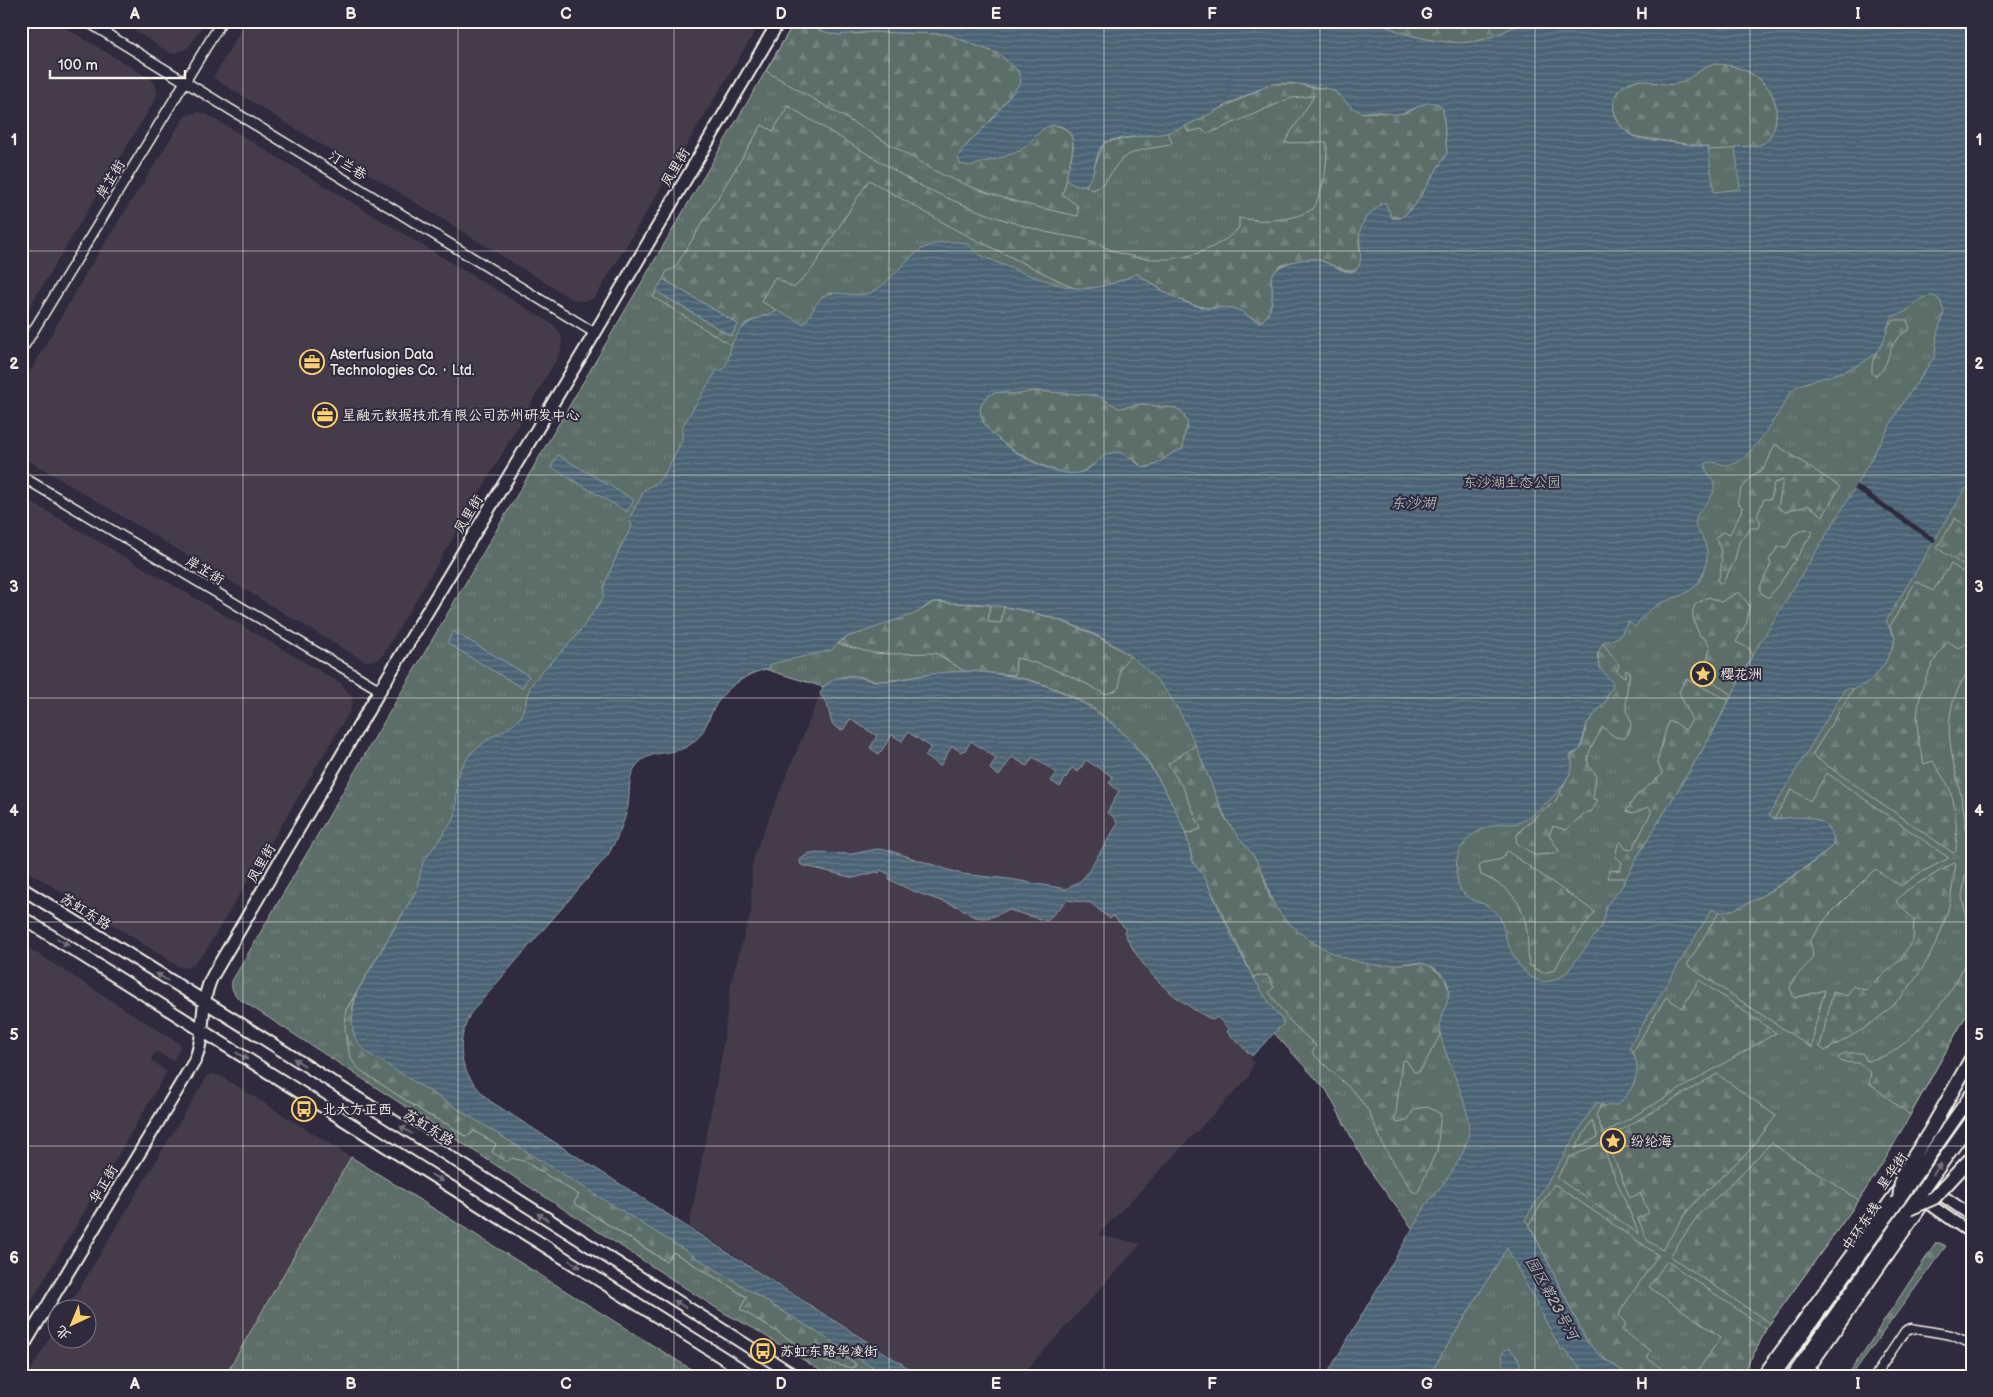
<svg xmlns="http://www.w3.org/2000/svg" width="1993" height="1397" viewBox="0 0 1993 1397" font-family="'Balsamiq Sans','LXGW WenKai TC',sans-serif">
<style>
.built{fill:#443a4b}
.grass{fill:url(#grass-tufts);stroke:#a8b0a8}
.forest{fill:url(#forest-firs);stroke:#a8b0a8}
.water{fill:url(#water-rules);stroke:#8f9ca2;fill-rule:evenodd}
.pier{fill:#2f2a3d}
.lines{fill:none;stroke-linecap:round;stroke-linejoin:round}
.minor-casing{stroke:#f4f1e8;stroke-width:11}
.tertiary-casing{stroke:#f4f1e8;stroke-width:12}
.secondary-casing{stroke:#f4f1e8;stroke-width:14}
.primary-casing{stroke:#f4f1e8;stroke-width:15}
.trunk-casing{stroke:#f4f1e8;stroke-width:16}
.minor{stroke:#2f2a3d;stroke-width:8}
.tertiary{stroke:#2f2a3d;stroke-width:9}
.secondary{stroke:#2f2a3d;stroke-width:10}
.primary{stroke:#2f2a3d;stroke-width:11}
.trunk{stroke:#2f2a3d;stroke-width:12}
.trunk-bridge-casing{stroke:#f4f1e8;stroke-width:16;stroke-linecap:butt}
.trunk-bridge{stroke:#2f2a3d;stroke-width:12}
.oneway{fill:#747079}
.grid{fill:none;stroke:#f4f1e8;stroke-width:1;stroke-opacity:0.55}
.labels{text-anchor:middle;stroke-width:4;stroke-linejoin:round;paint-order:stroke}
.street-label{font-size:14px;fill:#f4f1e8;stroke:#2f2a3d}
.poi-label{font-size:14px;fill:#f4f1e8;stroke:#2f2a3d;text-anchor:start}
.park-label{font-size:14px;fill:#afb6ae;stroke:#2f2a3d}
.water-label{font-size:15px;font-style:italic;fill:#b0b9ba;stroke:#2f2a3d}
.neatline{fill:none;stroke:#f4f1e8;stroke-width:2}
.grid-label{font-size:16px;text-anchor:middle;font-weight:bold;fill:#f4f1e8}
</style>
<defs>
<pattern id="grass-tufts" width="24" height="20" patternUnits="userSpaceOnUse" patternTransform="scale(1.25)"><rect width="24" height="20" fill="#5b6e67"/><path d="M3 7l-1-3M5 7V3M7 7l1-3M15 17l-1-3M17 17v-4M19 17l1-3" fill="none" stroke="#73837d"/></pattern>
<pattern id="forest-firs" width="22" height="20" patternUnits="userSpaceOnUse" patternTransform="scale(1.25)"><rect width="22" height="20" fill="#5b6e67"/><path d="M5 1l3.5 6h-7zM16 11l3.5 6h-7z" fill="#73837d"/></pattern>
<pattern id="water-rules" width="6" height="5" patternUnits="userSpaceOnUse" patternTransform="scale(1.25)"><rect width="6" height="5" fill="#4b6474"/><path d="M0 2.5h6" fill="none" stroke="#667b88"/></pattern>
</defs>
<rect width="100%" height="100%" fill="#2f2a3d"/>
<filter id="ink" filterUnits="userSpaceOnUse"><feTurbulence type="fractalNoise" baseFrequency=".02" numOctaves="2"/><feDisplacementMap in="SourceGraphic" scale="10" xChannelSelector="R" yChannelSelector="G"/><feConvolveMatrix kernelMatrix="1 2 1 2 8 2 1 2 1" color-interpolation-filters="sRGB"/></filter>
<g filter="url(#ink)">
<!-- built -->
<path class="built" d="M21,21H54L151,79L155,83L157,94L155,100L21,321Z
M119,21H206L188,48L176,53H170Z
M246,21H757L760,23L598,293L591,300L582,301L572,299L213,78Z
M199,112L208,115L554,325L562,336L561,351L474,503L383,655L377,660L365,661L359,658L21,456V388L86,273L183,119L186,115Z
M21,496L342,684L351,696L353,702L350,711L205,952L190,967L184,968L178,966L21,867Z
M823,687L1093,709L1284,1023L1250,1058L1254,1062L1249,1077L1098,1235L1141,1244L1021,1376H921L689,1226L721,1059L731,982L751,911L752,867L755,852Z
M21,943L180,1044V1049L173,1061L156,1051L151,1060L167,1072L21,1319Z
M213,1074L221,1076L351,1157L225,1376H27L57,1325L58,1340H88V1310L67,1309L207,1076Z"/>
<!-- grass -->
<path class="grass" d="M795,21H1972V1005L1885,1160L1859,1200L1766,1329L1756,1350L1740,1376H1630L1525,1220L1412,1228L1367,1167L1327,1091L1274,1033L1284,1023L1267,1002L1253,977C1233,935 1213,893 1194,850C1176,813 1160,773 1132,742C1076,680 993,662 913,677C901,679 889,681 876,681C868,680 861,676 854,676C841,675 832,680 823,687L765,669L753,672L416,891L346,1010V1044L363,1072L428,1115L449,1125L464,1136L474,1131L497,1144L492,1152L524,1161L579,1195L574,1203L665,1261L673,1252L747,1297L741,1309L826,1362L854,1368L856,1364L841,1356L845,1349L873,1366L869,1374C858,1371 847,1379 835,1374L829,1376L753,1328L724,1313L238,998C233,992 231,989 232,981Z
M351,1157L694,1371L691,1376H225Z
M1507,1247L1561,1349H1564L1588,1376H1429Z"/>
<!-- forest -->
<path class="forest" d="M795,21H805L821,31L857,34L870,32L946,34L999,54L1018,71L1021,82L991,120L962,150L1020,151C1027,144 1037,131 1046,127C1050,125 1057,125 1061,127C1082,135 1069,160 1067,176C1066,182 1065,188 1062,194L1078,206V216C1028,206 982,194 937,172L766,71Z
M1376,21H1528C1512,27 1497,36 1481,40C1453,48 1400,36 1376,21Z
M1714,64C1748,64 1784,87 1775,125C1773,132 1770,141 1763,144C1753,149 1721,149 1708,150V147L1637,137C1613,129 1602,94 1630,82C1645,76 1661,87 1676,83C1690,80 1700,68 1714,64Z
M1271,84H1299L1313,88H1327L1338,93L1349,104L1363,113C1378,110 1393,117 1408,112C1416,109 1424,100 1434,102C1438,103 1441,106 1443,109L1447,153L1415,205L1401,218L1370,214C1363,223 1359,232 1359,242C1359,251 1365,261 1358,268C1348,278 1327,260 1315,259C1308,258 1282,263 1278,268C1275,270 1273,274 1271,277C1273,291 1275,313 1260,322L1231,308H1207L1191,304L1173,297L1137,274L1103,287L1076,289L958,231L869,180L812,269L794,288L775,277L761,301L778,311L746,323L731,345L653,297L656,291L731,336L738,324L663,279L667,271L675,268L762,125L773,131L788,106C818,124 847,142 876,159C894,170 913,183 932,191C970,209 1010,223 1050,233C1063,236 1076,237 1088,240C1099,243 1108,250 1119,253C1162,266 1207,259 1239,228V218C1263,222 1293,222 1314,208C1325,182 1327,169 1327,142L1284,143L1314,96L1291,98L1208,134L1201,129L1188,132L1185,126Z
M1168,132L1172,143L1170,145C1155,148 1133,149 1121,160C1112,168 1106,188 1092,190L1085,185L1087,184L1104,143L1109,141Z
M1895,320H1907L1910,329C1906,332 1900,335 1897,339C1887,350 1890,367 1875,376L1872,373C1870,351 1885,346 1889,324Z
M1032,391L1096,395L1119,408L1142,404L1176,408L1182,412L1188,424L1184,437L1183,449C1168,452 1160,467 1143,468L1133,458C1121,460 1107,461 1095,464C1088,467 1083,473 1075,474C1049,476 952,425 988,396C996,389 1008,394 1018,394C1022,394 1028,392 1032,391Z
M1775,444L1840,487L1823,516L1808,505C1800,510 1793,507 1786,512L1778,508L1783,480L1774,483L1771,499H1764L1757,516L1761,523L1758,528H1751L1739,542L1735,560L1722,584L1718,581C1723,565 1723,552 1716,537L1723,532L1730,534L1741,512L1742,507L1737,502L1741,490L1752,476L1763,469L1767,463Z
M1955,518L1972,530V571L1937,548Z
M1806,529L1813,532L1783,579L1769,597H1766L1760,591V587L1771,564L1769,560L1778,547H1787L1794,534Z
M1951,564L1972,578V641L1958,648L1948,641C1918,679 1910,717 1924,764L1933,761C1938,771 1946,780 1949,788C1957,808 1957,830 1956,851L1953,853L1812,755L1853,689L1865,684L1883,665L1892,649L1895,638L1890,626L1916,581L1933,591Z
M1739,592L1749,605L1747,622L1736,642L1750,649L1752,656L1732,695L1708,678L1710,666L1707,661L1710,648L1705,639L1700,636C1697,629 1689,613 1695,605C1699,602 1705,599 1709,597L1721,602Z
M934,602L990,605L988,622L1001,623L1004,607C1050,614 1091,630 1130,656C1128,659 1124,662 1122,666C1115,681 1129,689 1105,694C1077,678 1048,665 1016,658L1015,675L964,671L936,653L889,654L873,653L838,644L847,637L916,613Z
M1603,643L1619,665L1617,671L1619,674L1625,677L1626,670L1630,672C1629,681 1626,691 1626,700C1625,717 1638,722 1625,738C1615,739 1610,734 1603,727C1596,742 1577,761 1596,774L1593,799L1598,800L1591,812H1586L1566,830L1553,826L1549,835L1559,851L1554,854L1534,855L1517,843L1516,839L1518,833L1524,827L1544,809L1555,802L1570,773L1572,762L1570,755L1576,753L1582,747L1587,723L1606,701L1608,693L1612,689C1603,674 1591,659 1603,643Z
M1972,666V837L1967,835C1965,822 1964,809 1961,796C1950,746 1937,713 1972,666Z
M1686,679L1729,700L1712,734L1636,859L1627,878H1608L1609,871L1620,870L1622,862L1615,857L1618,844L1621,842L1626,849L1632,850L1651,813V809L1648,807L1633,813L1626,811L1636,796L1663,774L1657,762L1668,722H1674L1685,730L1692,720L1679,692Z
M1196,745L1224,816L1233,829L1251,850L1261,868L1270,898L1289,923L1325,948L1341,956L1396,964L1421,963L1429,965L1444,977L1449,990V998L1440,1026V1035L1421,1070L1418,1072H1414L1406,1060L1402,1061L1395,1121L1397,1123L1407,1121L1414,1109L1428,1107L1441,1114L1437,1150L1419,1190L1416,1193L1412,1191L1385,1149L1369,1112L1357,1095L1312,1053L1316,1046L1288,1019L1269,992L1274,987L1267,975L1253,977L1206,880L1193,862L1186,834L1201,829L1183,788L1168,764Z
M1827,773L1949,858L1918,874L1901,886L1875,869L1827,917L1810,941C1811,946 1814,953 1812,958C1806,969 1796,972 1790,988L1794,998L1825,990L1815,1026L1812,1048L1687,965L1719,912C1752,907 1808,869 1832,846C1834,840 1834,836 1830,831C1819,813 1793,818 1774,819L1792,789L1810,801Z
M1507,851L1595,912L1562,956L1555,970L1543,973L1529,965C1527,951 1529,935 1525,921C1519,896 1504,885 1481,875L1479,867L1482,863L1502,859Z
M1954,863L1956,864C1953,879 1952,895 1948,910C1937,950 1913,990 1881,1016C1864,1030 1844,1040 1825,1051L1820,1047L1833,992L1847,996L1853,986L1865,990L1900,960L1913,940L1914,920L1896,901L1907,890Z
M1966,869L1972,873V917H1966L1962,897Z
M1972,929V1005L1910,1115L1869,1083L1871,1073L1858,1063L1842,1062L1838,1058L1845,1053H1862L1867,1061C1874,1059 1882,1057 1889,1054C1914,1039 1950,997 1962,970C1968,958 1970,943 1972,929Z
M1699,980L1776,1033L1603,1134L1596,1115L1601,1105L1606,1106L1634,1084L1637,1067L1633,1052L1666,997L1682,1008Z
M357,992L352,1009L845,1349L841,1356L854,1362L855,1366L851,1368L826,1362L740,1309L747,1297L673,1252L666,1261L574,1203L579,1195L524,1161L511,1158L507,1162L492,1152L496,1144L474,1131L470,1135L465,1136L449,1125L428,1115L363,1072L355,1065L350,1056L345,1031L346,1010Z
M1717,1074L1776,1116L1749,1151L1704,1193L1688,1210L1662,1250L1647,1240L1638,1218L1649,1213L1640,1193L1630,1198L1606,1139Z
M1592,1120L1598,1137L1575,1149Z
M1601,1143L1639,1234L1557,1178L1570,1157Z
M1771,1143L1859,1200L1770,1323L1670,1256L1699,1214L1739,1176Z
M1554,1184L1658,1255L1621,1310L1619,1316L1626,1324L1622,1330L1651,1351L1647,1358L1672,1376H1630L1603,1358L1587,1342L1529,1224Z
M1936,1243H1940L1946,1246L1851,1376H1847C1878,1332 1905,1287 1936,1243Z
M1667,1261L1766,1329L1756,1350L1740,1376H1676L1683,1366L1695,1375L1721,1337L1649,1287Z"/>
<!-- water -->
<path class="water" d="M805,21H1376C1400,36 1453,48 1481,40C1497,36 1512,27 1528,21H1838L1876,24L1899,21H1972V490L1966,488L1886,621L1895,638C1890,660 1871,691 1845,689L1769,815L1774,819C1793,818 1819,812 1830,831C1834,836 1834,840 1832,846C1816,861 1740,916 1719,912C1716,912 1714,910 1712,909L1629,1047C1645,1068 1635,1089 1617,1105L1606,1106L1596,1102L1525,1220L1529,1224L1587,1342L1603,1358L1630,1376H1588L1564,1349L1561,1350L1507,1248L1429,1376H1326L1428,1202C1444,1184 1463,1160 1468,1136C1474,1112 1447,1063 1441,1037C1434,1012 1465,993 1437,970C1420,956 1397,967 1377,965C1341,962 1301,940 1279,912C1268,898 1268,880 1259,865C1249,846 1232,833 1224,814C1208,779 1197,743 1178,709C1149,658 1092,627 1036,613C1009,606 982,603 954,603C948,602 940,601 933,602C927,604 922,610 916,613C910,616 903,618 896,620C880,626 864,632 847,637L841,640L832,650L771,664L770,668C744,674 724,688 712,712C706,725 703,735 691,744C673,758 649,746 634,769C628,779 630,794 628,806C624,823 617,839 608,855L470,1014C453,1051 461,1074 490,1101L921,1376H887L368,1053C365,1050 359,1045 357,1041C349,1027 353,1007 357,992L416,891L423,862L454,819L456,811L457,779L461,767L471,753L488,739L508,728L521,717L530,687L540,673L575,638L603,598L604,586L619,550L632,526L629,519L645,489L657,483L665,473L682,441V427L717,370H723C730,361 728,354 732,344C742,321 757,319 778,311L804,324C810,316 814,306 821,298C831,287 856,300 872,292C891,282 902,262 920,250C933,242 950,240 964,243C972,245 975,253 982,256C1009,268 1036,278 1064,286C1091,293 1112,284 1137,274C1158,288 1180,304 1206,308C1214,309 1224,306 1233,308C1243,311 1250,319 1260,322C1275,313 1273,291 1271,277C1276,264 1301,258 1315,259C1324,260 1344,273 1351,272C1368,269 1356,241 1361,227C1365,216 1375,209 1385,202L1392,218H1401L1415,205L1447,153L1443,109C1431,91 1412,116 1392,114C1386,113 1379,111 1373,111C1368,111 1364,114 1358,111C1345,106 1341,90 1325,88C1308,86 1289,81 1272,84C1265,85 1258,90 1251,93C1224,105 1198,123 1169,132C1155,137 1115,136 1106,142C1092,151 1098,176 1085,185L1077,186L1067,181C1065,168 1078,153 1071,135C1070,132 1066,129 1063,127C1042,118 1034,144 1019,151C1004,158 986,161 971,166L960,164L958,157L962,150L991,120L1021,82L1018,71L999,54L946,34L870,32L838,35L821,31ZM1714,64C1748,64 1784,86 1775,125C1773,132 1769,141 1762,144C1754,147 1743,146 1735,147L1740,189L1714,192L1708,147L1637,138C1613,129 1602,94 1630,82C1645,76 1661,87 1676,84C1690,80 1700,68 1714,64ZM1933,296L1940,300L1944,312L1937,334L1935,356L1899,409L1853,491L1752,656L1712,734L1636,859L1622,886L1606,906L1605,916L1602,926L1567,972C1538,997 1517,968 1507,941C1504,933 1503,923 1499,916C1486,896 1460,907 1457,877C1456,870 1456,862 1458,855C1464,837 1482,827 1499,824C1505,823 1512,825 1518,823C1535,816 1569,785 1572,767C1573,763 1571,759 1570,755L1580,750L1587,723L1606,701L1608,693L1612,689L1613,683L1600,668L1597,655L1603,643L1619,637L1628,622L1635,627C1641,619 1648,610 1657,605C1670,598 1686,597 1697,584C1707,571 1711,552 1702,537C1699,531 1694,528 1696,520C1698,506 1717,499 1714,484C1713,475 1703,473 1706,463C1716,459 1725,469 1736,463C1753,455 1773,421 1784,404C1787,399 1790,392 1795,388C1801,383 1808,382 1816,380C1835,374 1857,369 1872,356C1889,342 1884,329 1893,316C1897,314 1901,314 1905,312C1915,306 1920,296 1933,296ZM1032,391L1096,395L1119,408L1142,404L1176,408L1182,412L1188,424L1184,437L1183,449C1168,452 1160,467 1143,468C1135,462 1128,453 1117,452C1103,451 1094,468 1082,472C1056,481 997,446 984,423C978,413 979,403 988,396C997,389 1008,394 1018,394C1022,394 1028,392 1032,391Z
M663,279L738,324L731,336L656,291Z
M558,455L634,500L627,512L551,467Z
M453,631L529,676L522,688L447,643Z
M964,671C1075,675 1144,731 1185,832C1189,841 1189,852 1193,862C1196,868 1203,873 1206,880C1211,890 1215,901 1220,911C1238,950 1257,989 1284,1023L1252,1056L1227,1032L1229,1029L1217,1017L1213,1020C1174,1001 1142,971 1124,932L1126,929L1113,916L1110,919L1091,903L1067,900L1047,921L1009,910C1001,912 993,918 984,918C968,918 968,910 956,906C931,897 913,893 889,879L890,875L881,870L879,873L876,872L854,878L801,865L800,860L809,853L852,854L877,849L888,850L961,874L1009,879L1066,889L1080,881L1086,875L1117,825C1116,818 1113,816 1107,813L1119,791L1109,783L1113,777L1086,760L1078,772L1072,768L1060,787L1051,781L1057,773L1033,757L1027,766L1012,757L999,776L990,769L996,758L971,741L965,751L963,750L961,752L952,746L940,766L925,756L931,747L908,732L902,741L892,735L879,754L870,748L877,736L850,719L844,729L841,730L832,724L827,704L820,694L823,687L836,678L854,676L873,681H891L937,673Z
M1506,1349H1510L1518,1358L1524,1376H1505L1502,1354Z"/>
<!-- pier -->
<path class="pier" d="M1856,484L1936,539L1934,543L1854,489Z"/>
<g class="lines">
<defs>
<path id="minor" d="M1875,1376L1905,1331L1911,1328L1951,1335L1972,1344"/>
<path id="tertiary" d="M86,21L595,333
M21,351L222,21
M21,476L380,690"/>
<path id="secondary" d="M1905,1181L1925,1201L1972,1234
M1917,1185L1934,1190L1972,1216"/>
<path id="primary" d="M21,888L239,1023L795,1376
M21,917L752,1376
M1927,1147L1972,1078
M1944,1180L1972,1141
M21,1350L194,1062C207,1035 198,1003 213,975L380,690L595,333L779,21
M1763,1376L1902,1185
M1803,1376L1925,1201"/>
<path id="trunk" d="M1773,1376L1899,1199
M1793,1376L1909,1209"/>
</defs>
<!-- minor casing -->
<use href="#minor" class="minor-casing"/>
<!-- tertiary casing -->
<use href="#tertiary" class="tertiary-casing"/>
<!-- secondary casing -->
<use href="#secondary" class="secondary-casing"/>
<!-- primary casing -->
<use href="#primary" class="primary-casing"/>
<!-- trunk casing -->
<use href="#trunk" class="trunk-casing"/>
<!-- minor -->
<use href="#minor" class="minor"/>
<!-- tertiary -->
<use href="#tertiary" class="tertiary"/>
<!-- secondary -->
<use href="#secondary" class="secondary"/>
<!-- primary -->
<use href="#primary" class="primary"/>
<!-- trunk -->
<use href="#trunk" class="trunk"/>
<defs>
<path id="trunk-bridge" d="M1900,1197L1972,1094
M1899,1199L1902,1175L1930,1131L1972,1057
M1909,1209L1972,1120
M1909,1209L1934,1198L1972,1157"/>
</defs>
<!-- trunk-bridge casing -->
<use href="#trunk-bridge" class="trunk-bridge-casing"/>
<!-- trunk-bridge -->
<use href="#trunk-bridge" class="trunk-bridge"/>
</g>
<!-- one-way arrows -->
<defs><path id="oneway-solid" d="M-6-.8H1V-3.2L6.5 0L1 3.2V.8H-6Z" transform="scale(1.25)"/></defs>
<g class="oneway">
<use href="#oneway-solid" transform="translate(63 942) rotate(32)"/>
<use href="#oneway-solid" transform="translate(162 977) rotate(-148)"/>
<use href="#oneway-solid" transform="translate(242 1056) rotate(32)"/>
<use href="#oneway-solid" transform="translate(299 1062) rotate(-147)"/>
<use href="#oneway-solid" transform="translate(406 1130) rotate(-148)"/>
<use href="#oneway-solid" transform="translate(1937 1169) rotate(-55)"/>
<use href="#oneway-solid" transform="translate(437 1178) rotate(32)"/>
<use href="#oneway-solid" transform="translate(543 1217) rotate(-148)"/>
<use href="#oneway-solid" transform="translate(575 1264) rotate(32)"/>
<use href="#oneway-solid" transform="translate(680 1304) rotate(-148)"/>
</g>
</g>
<!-- grid -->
<path class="grid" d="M243,21V1376M458,21V1376M674,21V1376M889,21V1376M1104,21V1376M1320,21V1376M1535,21V1376M1750,21V1376M21,251H1972M21,475H1972M21,698H1972M21,922H1972M21,1146H1972"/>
<!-- icons -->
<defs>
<symbol id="office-ring" viewBox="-11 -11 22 22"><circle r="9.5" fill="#2f2a3d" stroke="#ffd166" stroke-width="1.5"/><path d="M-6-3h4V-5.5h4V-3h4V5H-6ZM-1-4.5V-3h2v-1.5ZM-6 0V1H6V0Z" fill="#ffd166"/></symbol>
<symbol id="sight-ring" viewBox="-11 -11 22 22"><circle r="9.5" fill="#2f2a3d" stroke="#ffd166" stroke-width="1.5"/><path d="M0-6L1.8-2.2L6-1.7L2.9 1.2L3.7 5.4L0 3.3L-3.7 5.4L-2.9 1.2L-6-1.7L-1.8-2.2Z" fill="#ffd166"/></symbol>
<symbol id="bus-ring" viewBox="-11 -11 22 22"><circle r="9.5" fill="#2f2a3d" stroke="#ffd166" stroke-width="1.5"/><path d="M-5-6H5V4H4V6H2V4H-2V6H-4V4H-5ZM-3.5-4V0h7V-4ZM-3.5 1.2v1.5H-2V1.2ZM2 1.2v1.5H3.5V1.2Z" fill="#ffd166"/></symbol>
</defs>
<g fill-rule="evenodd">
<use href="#office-ring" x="298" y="348" width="28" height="28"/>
<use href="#office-ring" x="311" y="401" width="28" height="28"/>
<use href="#sight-ring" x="1689" y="660" width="28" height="28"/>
<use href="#bus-ring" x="290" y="1095" width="28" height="28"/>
<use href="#sight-ring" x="1599" y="1127" width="28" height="28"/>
<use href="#bus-ring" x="749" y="1337" width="28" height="28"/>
</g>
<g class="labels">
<!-- street labels -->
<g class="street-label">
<text transform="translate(348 165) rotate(32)" y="5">汀兰巷</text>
<text transform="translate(675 167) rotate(-59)" y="5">凤里街</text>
<text transform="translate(110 179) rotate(-59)" y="5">岸芷街</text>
<text transform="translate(468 514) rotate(-59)" y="5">凤里街</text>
<text transform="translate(205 570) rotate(31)" y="5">岸芷街</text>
<text transform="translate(261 863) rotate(-60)" y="5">凤里街</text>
<text transform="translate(86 911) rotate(32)" y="5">苏虹东路</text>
<text transform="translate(429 1127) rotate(32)" y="5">苏虹东路</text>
<text transform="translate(1892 1171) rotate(-55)" y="5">星华街</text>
<text transform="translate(103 1184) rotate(-59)" y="5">华正街</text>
<text transform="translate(1861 1226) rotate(-55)" y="5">中环东线</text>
</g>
<!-- poi labels -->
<g class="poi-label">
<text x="330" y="359">Asterfusion Data<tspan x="330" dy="16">Technologies Co.，Ltd.</tspan></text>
<text x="342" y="420">星融元数据技术有限公司苏州研发中心</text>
<text x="1720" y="679">樱花洲</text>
<text x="322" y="1114">北大方正西</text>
<text x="1630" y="1146">纷纶海</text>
<text x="780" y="1356">苏虹东路华凌街</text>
</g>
<!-- park labels -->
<g class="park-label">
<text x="1512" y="487">东沙湖生态公园</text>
</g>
<!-- water labels -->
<g class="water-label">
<text x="1413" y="508">东沙湖</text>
<text transform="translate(1552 1298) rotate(61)" y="5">园区第23号河</text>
</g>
</g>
<!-- margin -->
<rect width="1993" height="1397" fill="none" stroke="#2f2a3d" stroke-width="55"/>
<!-- north arrow -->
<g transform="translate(72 1324) rotate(224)"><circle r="24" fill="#2f2a3d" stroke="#7e7a81"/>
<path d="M0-4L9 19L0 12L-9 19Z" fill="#ffd166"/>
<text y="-8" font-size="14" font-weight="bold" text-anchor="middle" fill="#f4f1e8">北</text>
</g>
<!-- scale -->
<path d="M50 70v8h135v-8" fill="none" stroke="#f4f1e8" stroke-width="2.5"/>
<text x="58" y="70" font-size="15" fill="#f4f1e8" stroke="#2f2a3d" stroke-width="4" paint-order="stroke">100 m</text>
<rect x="28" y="28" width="1938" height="1342" class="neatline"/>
<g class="grid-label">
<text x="135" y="19">A</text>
<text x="351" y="19">B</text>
<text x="566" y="19">C</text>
<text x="781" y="19">D</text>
<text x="996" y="19">E</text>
<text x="1212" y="19">F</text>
<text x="1427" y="19">G</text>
<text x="1642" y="19">H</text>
<text x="1858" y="19">I</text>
<text x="14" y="145">1</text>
<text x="1979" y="145">1</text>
<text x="14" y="369">2</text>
<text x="1979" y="369">2</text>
<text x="14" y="592">3</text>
<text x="1979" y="592">3</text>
<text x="14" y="816">4</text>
<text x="1979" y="816">4</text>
<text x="14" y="1040">5</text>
<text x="1979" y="1040">5</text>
<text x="14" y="1263">6</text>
<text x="1979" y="1263">6</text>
<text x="135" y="1389">A</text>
<text x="351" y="1389">B</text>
<text x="566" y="1389">C</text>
<text x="781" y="1389">D</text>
<text x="996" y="1389">E</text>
<text x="1212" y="1389">F</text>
<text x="1427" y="1389">G</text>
<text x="1642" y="1389">H</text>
<text x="1858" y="1389">I</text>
</g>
</svg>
